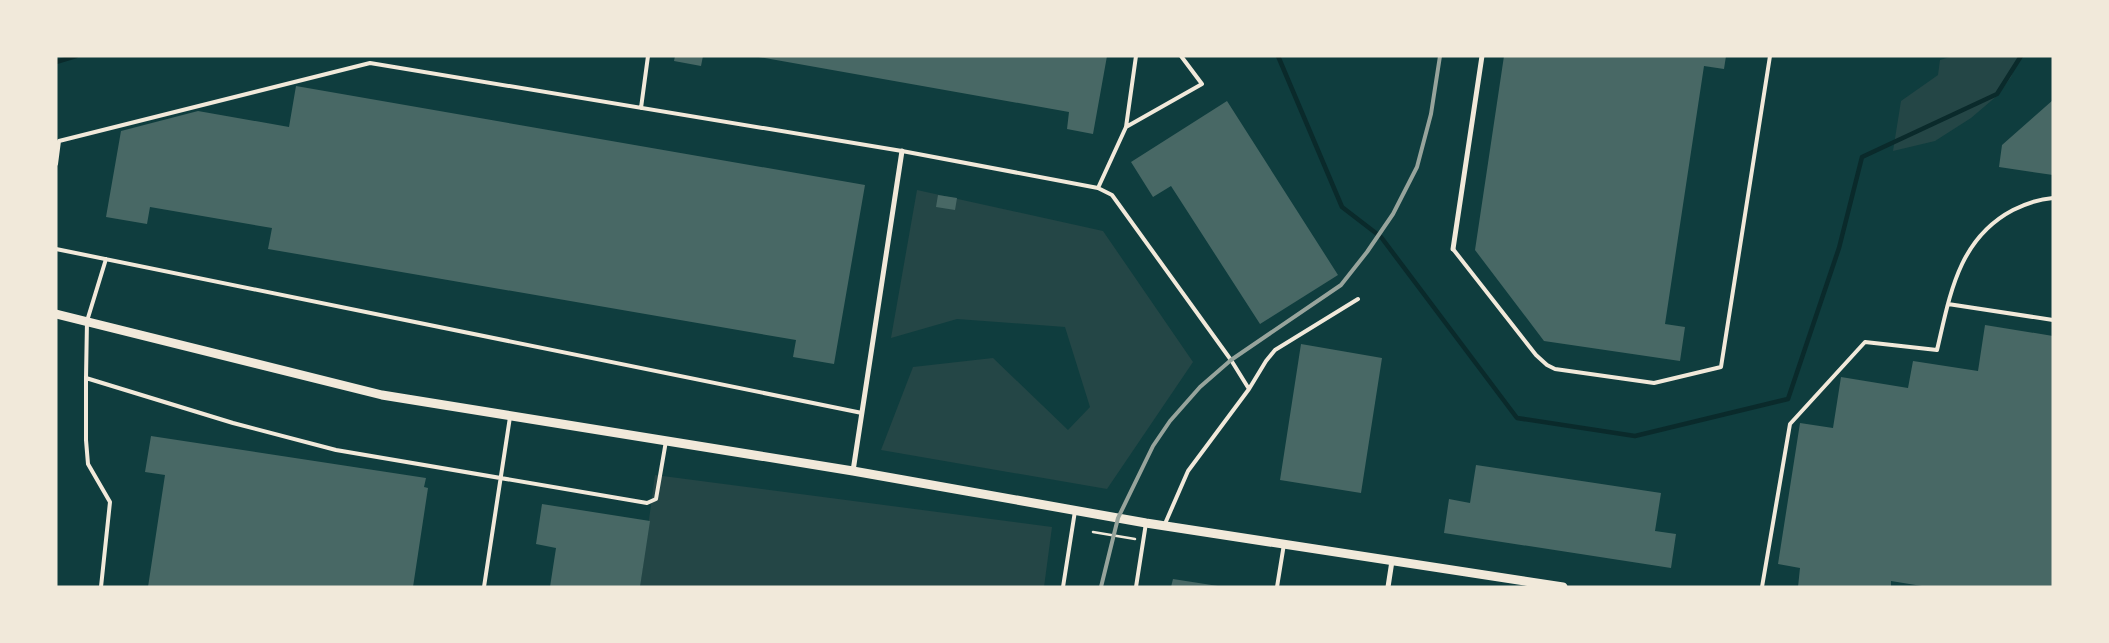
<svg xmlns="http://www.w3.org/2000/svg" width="2109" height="643" viewBox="0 0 2109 643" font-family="Helvetica,sans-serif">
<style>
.green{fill:#244646}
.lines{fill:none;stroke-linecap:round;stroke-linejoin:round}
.stream{stroke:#0a2a2b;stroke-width:4.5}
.building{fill:#486865}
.path{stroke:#f1e9da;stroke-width:2.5}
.service{stroke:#f1e9da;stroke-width:4}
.minor{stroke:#f1e9da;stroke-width:5}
.tertiary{stroke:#f1e9da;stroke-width:9}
.rail{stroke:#97a49c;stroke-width:4}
</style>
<rect width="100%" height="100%" fill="#0f3d3e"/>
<!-- green -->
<path class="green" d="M1953,56H2020L2011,77L1998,95L1971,118L1935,141L1893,151L1901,101L1938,75L1940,60Z
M917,190L1103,231L1193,362L1107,489L881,450L913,367L993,358L1068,430L1090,407L1065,327L957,319L891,338Z
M655,475L1052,527L1044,587H640Z"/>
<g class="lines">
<!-- stream -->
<path class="stream" d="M1278,56L1342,207L1381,237L1517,418L1635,436L1788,399L1839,248L1862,157L1997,94L2021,56
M56,62L76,56"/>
</g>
<!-- building -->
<path class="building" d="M675,56H703L701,66L674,61Z
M753,56H1107L1093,134L1067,129L1069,112Z
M1504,56H1726L1724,69L1704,66L1665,324L1685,327L1680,361L1544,341L1475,250Z
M296,86L865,185L834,364L793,357L796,340L268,249L272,228L150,207L147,224L106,217L121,131L198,111L289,127Z
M2053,100V175L1999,167L2002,145Z
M1227,101L1338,275L1260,324L1171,186L1153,197L1131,162Z
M938,195L957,198L955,210L936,207Z
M1985,325L2053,336V587H1928L1891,581V587H1798L1800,568L1778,564L1800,423L1833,428L1841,377L1908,388L1913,361L1978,371Z
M1301,344L1382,358L1361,493L1280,480Z
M151,436L426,478L424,487L428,488L413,587H148L165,475L145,472Z
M1476,465L1661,493L1655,531L1676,534L1671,568L1444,533L1449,499L1470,503Z
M542,504L650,521L640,587H550L556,548L536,544Z
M1173,579L1218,586V587H1171Z"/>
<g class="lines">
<!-- path -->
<path class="path" d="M1093,532L1135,539"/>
<!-- service -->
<path class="service" d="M641,108L648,56
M1126,127L1202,84L1181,56
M56,164L59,141L370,63L902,151L1098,188L1112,195L1231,360L1249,389L1188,471L1164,526
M1098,188L1126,127L1136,56
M56,249L862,413
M1453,249L1536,355L1547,365L1555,369L1654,383L1721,367L1770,56
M1948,304L2053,320
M86,378L233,423L336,450L647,503L656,499L666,441
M1249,389L1266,361L1275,350L1358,299
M101,587L110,502L88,464L86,440V378L87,321L106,259
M484,587L510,417
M1063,587L1075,511
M1136,587L1146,523
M1277,587L1284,544
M1762,587L1790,424L1865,342L1937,350C1950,295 1958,239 2013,210C2025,204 2039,199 2053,198"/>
<!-- minor -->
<path class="minor" d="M1453,249L1482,56
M853,471L902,151
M1388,587L1392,561"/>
<!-- tertiary -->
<path class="tertiary" d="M56,314L382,395L853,471L1146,523L1563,587"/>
<!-- rail -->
<path class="rail" d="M1101,587L1118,518L1153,446L1170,421L1200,387L1231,360L1341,285L1367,252L1393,214L1417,167L1431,114L1440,56"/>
</g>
<!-- border -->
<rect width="2109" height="643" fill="none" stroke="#f1e9da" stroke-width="115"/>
</svg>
